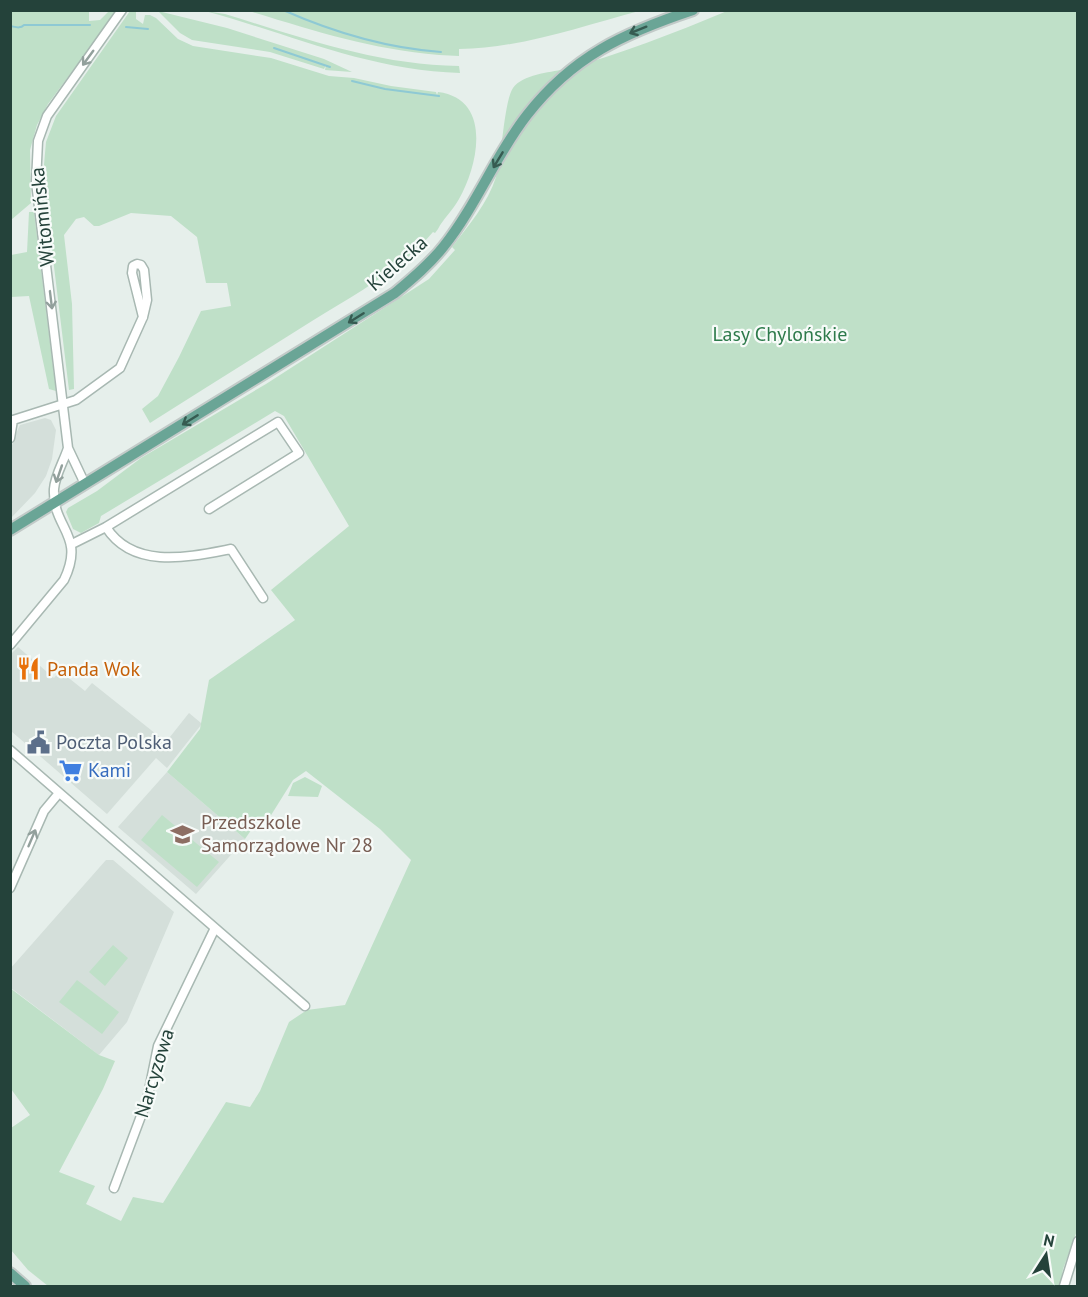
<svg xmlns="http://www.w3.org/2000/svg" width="1088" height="1297" viewBox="0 0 1088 1297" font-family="'PT Sans',sans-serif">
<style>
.built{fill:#d4dfda}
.green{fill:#bfe0c8}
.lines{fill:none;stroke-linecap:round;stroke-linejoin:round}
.stream{stroke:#8ec9d4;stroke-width:2}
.minor-casing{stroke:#a8b8b2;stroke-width:11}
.major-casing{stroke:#c2cac8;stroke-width:14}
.minor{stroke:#fff;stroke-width:8}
.major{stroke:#6aa596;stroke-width:10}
.oneway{stroke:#365b51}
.oneway2{stroke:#92a09c}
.labels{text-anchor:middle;stroke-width:4.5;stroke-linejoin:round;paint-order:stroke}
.street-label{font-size:20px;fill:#24423a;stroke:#f7fbf9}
.park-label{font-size:20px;fill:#2d7a4b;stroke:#f7fbf9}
.food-label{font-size:20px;fill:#c56008;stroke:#f7fbf9;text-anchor:start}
.service-label{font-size:20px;fill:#4e5e75;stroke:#f7fbf9;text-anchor:start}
.shop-label{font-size:20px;fill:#366cbe;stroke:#f7fbf9;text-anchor:start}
.education-label{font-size:20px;fill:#785e54;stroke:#f7fbf9;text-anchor:start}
</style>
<rect width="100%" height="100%" fill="#e6efeb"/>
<!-- built -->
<path class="built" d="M45,418L51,420L56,430L52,459L46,476L35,493L11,518L10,453L14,438L20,425Z
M18,647L54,678L60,671L85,691L92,683L166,742L189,713L201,723V725L167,768L156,758L107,814L11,731L10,655Z
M167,772L245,839L196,894L118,827Z
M106,860H113L174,912L127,1022L99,1055L11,988L10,969Z"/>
<!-- green -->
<path class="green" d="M11,11H89V21L100,20L109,11H117L48,104L37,125L30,150L31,203L11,220Z
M130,11H136V19L143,24L145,15H150L156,18L178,39L193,46L271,58L329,76L354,78L391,86L436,92L437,95L438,92C493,99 478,166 459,199C453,210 443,219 438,229L435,233L433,232C401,270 354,295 312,321C258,355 204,389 150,423L142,409L158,396L179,357L201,311L231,306L227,283H206L197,237L171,216L131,213L99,226H94L84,217L76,219L64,235L72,304L74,389L69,390L43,176L46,142L56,116Z
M158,11L227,28L324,59L352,72L325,70L326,65L324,69L270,52L192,40L180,33Z
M205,11L225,14C303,38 377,65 459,66L460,73C370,71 290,34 205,11Z
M249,11V10L639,11C579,27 522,48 459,49V56L439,55V52V55C369,49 315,31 249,11Z
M727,11H1077L1078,1228L1063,1269L1060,1286H48L28,1270L11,1250V1128L30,1115L11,1089L10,988L99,1055L115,1061L103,1089L59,1172L95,1186L86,1204L121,1221L133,1197L163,1203L226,1102L250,1107L260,1091L289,1022L307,1010L345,1005L411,860L380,829L306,771L293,780L268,820L266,823L258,820L245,839L167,772L200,729L209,680L295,620L271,590L349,526L284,416L275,411L101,516L99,523L81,533L73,529L66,512L68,508L97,491L141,458L266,384L429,279L455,250L452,247C468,226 488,203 496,177C502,157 504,101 513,88C523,74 549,73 564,69C619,55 674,33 727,11Z
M29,212H34L56,391L49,389L29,296L11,297V255L27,252Z
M305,777L322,786L318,797L288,796L293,783Z
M162,815L219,862L197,887L141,840Z
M113,945L128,958L105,986L89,972Z
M77,980L119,1012L102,1034L59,1002Z"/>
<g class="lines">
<!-- stream -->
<path class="stream" d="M283,10C335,33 385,48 441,52
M10,26C16,27 20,29 24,25H90
M126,27L148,29
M274,48L330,67
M352,81L385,89L439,96"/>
<defs>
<path id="minor" d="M10,421L76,400L120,368L143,317L147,300L144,270L141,265L137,264L133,266L132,273L143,317
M10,438L13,420
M85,484L68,448L36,182L38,141L47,116L122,10
M106,527C133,570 189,557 231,549L263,598
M72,544L106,527L278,422L299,453L209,509
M10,645L64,580C86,534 52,529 54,489C55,475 64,461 68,448
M10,750L305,1006
M10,888L44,811L59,793
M114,1188L147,1100L158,1046L215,928
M1064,1286L1078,1241"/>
<path id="major" d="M10,530L395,293C412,279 430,264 444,246C476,206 495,156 527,115C573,56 624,33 693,10
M10,1273L25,1286"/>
</defs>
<!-- minor casing -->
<use href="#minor" class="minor-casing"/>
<!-- major casing -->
<use href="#major" class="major-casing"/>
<!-- minor -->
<use href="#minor" class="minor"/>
<!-- major -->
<use href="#major" class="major"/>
</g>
<!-- one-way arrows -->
<defs><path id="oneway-shaft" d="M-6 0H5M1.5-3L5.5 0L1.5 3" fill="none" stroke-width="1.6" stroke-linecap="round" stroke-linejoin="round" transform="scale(1.5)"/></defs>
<g class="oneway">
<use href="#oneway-shaft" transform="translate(638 30) rotate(158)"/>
<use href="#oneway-shaft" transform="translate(498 160) rotate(121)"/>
<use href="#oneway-shaft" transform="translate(356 318) rotate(148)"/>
<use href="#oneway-shaft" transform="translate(190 420) rotate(148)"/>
</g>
<g class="oneway2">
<use href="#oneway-shaft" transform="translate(88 58) rotate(126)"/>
<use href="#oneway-shaft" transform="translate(51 300) rotate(83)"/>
<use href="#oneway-shaft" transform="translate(59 474) rotate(109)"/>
<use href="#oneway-shaft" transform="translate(32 838) rotate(-67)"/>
</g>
<!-- icons -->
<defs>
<symbol id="restaurant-bare" viewBox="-9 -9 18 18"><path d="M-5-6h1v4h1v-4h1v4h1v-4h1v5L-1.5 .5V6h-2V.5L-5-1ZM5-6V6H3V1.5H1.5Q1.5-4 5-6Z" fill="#e8710a" stroke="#f7fbf9" stroke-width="2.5" paint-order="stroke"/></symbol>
<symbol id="civic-bare" viewBox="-9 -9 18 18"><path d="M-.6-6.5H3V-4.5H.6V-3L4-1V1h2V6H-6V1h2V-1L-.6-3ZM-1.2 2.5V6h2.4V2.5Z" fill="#5c6f8a" stroke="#f7fbf9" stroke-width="2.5" paint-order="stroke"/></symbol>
<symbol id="supermarket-bare" viewBox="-9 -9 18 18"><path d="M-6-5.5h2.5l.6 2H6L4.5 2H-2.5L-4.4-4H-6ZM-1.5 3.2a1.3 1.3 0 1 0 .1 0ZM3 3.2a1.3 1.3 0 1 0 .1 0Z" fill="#3f7fe0" stroke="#f7fbf9" stroke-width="2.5" paint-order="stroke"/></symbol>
<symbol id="school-bare" viewBox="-9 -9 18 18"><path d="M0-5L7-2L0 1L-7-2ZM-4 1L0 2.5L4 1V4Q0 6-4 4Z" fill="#8d6e63" stroke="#f7fbf9" stroke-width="2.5" paint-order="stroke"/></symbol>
</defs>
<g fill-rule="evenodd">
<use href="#restaurant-bare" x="12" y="652" width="33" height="33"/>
<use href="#civic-bare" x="22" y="726" width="33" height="33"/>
<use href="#supermarket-bare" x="54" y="754" width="33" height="33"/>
<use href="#school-bare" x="166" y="818" width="33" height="33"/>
</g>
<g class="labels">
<!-- street labels -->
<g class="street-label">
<text transform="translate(42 217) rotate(-96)" y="7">Witomińska</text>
<text transform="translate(397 263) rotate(-41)" y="7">Kielecka</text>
<text transform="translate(154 1073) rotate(-73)" y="7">Narcyzowa</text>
</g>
<!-- park labels -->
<g class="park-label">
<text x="780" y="341">Lasy Chylońskie</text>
</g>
<!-- food labels -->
<g class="food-label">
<text x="47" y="676">Panda Wok</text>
</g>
<!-- service labels -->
<g class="service-label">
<text x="56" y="749">Poczta Polska</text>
</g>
<!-- shop labels -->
<g class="shop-label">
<text x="88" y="777">Kami</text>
</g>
<!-- education labels -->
<g class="education-label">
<text x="201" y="829">Przedszkole<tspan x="201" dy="23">Samorządowe Nr 28</tspan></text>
</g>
</g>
<!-- border -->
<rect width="1088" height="1297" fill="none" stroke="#24423a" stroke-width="24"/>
<!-- north arrow -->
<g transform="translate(1046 1255) rotate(12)" stroke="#f7fbf9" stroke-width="4.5" paint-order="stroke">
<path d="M0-4.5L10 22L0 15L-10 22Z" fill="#24423a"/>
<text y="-9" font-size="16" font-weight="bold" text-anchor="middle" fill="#24423a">N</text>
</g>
</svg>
